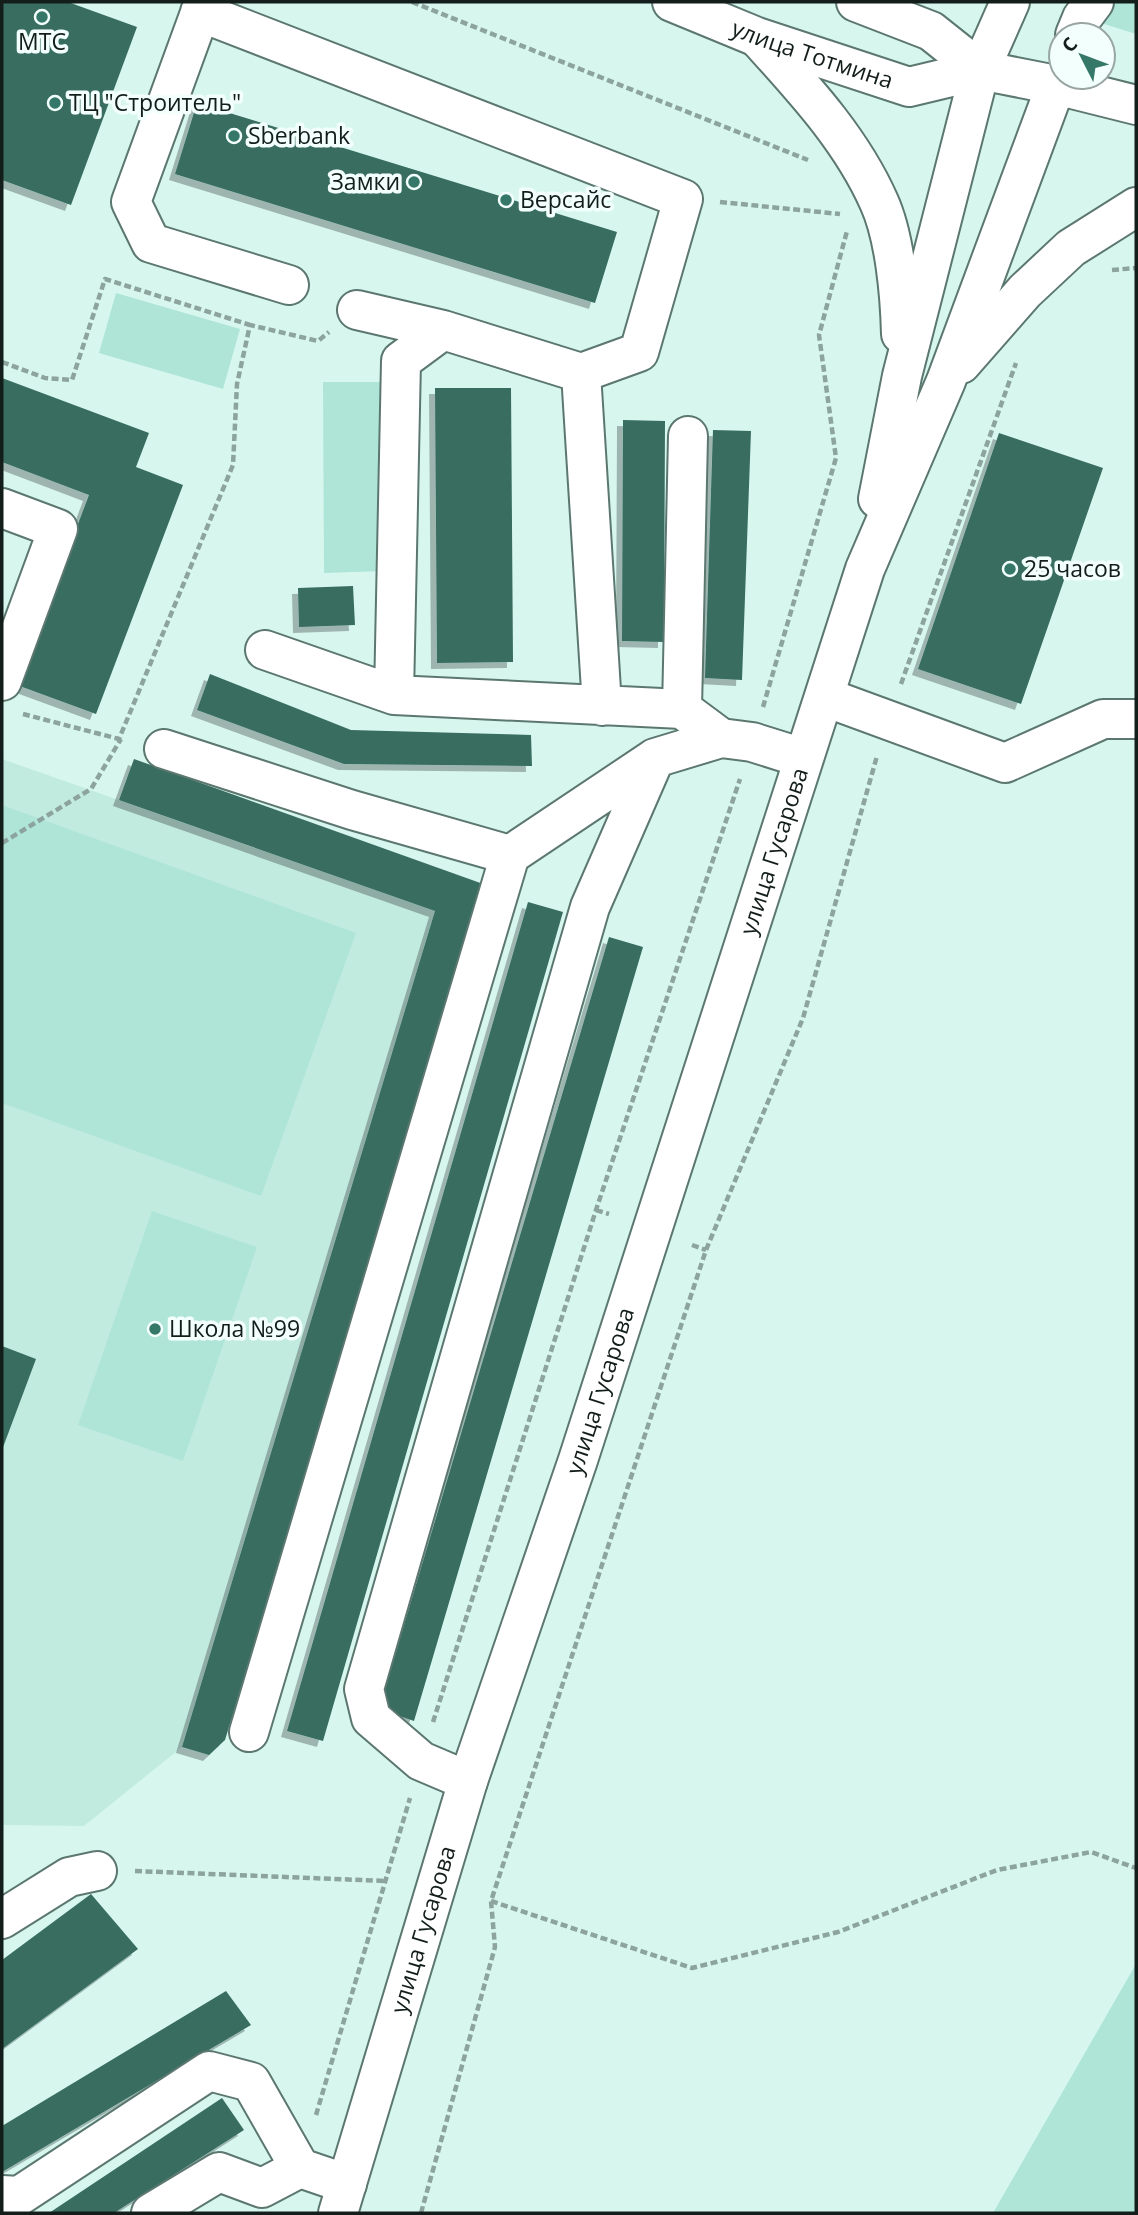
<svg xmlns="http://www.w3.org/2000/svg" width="1138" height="2215" viewBox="0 0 1138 2215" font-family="'Open Sans',sans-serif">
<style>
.built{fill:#c2ebe0}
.green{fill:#afe5d7}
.building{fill:#396d61;filter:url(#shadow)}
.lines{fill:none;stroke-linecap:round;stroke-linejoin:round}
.minor-casing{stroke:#5b7770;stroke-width:42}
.major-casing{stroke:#5b7770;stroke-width:42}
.path{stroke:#8ca49d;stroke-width:4.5;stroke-dasharray:7 3.5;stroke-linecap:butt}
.minor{stroke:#fff;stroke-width:38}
.major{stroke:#fff;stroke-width:38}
.poi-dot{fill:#35786a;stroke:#f3fffc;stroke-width:2.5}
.labels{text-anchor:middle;stroke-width:7;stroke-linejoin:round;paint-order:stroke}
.poi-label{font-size:23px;fill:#131e1b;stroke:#f3fffc;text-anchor:start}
.street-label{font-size:23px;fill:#131e1b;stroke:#f3fffc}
</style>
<defs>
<filter id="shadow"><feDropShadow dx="-6" dy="6" stdDeviation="0" flood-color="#0004"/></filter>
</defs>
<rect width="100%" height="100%" fill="#d7f7ee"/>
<!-- built -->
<path class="built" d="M2,759L435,911L182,1747L84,1826L2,1825Z"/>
<!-- green -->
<path class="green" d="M1117,2H1136V34L1101,23Z
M116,293L240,329L223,389L99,353Z
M323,382H383L385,571L324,573Z
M2,805L356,933L261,1196L2,1103Z
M152,1211L257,1247L183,1461L78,1425Z
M1136,1964V2213H993Z"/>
<!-- building -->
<path class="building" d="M2,2H68L137,27L71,205L2,180Z
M197,103L617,232L595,303L175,174Z
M2,378L149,433L136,467L183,485L96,714L17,685L89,495L2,462Z
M435,388H511L513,662L437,663Z
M623,420L665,421L664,642L622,641Z
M713,430L751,431L742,680L705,678Z
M999,433L1103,468L1021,704L918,669Z
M353,586L355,625L299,627L298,588Z
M210,674L351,730L531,735L532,766L344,764L197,710Z
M134,759L486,885L225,1740L209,1755L182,1747L435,911L119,800Z
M528,902L563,912L323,1741L287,1731Z
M609,937L643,947L414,1721L379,1709Z
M2,1346L36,1359L2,1450Z
M91,1894L138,1949L2,2049V1960Z
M226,1991L251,2025L2,2172V2126Z
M222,2098L244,2130L114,2213H49Z"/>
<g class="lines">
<defs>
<path id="minor" d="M204,2L131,202L151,243L289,285
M200,12L683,199L639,352L581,373
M1075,35L1082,18L1094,2
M357,310L443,330L581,373L602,706
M443,330L401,361L394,695L682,709L721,738L752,742L803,758
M2,508L58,529L2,681
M265,650L394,695
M825,697L1005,763L1103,719H1136
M682,709L688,436
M164,749L352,810L510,855
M249,1732L510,855L655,758
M468,1781L421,1761L371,1718L364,1689L590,907L655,758L721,738
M2,1919L69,1877L97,1871
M2,2195L19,2196L209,2071L251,2082L300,2168
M151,2213L219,2172L262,2188L300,2168L347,2184"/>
<g id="major">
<path id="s1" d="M672,2L757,37L909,87L980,70L1056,85L1136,105"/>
<path d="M856,2L931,31L980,70"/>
<path d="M758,38C804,89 851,139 879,202C895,237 900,295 901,334"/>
<path d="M961,364L1025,291L1071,248L1136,207"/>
<path d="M878,499L902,376L980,70L1010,2"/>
<path id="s2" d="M338,2213L468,1781L578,1460L865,569L946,381L1056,85"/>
</g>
</defs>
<!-- minor casing -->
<use href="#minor" class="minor-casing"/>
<!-- major casing -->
<use href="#major" class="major-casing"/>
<!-- path -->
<path class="path" d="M412,2L808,160
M720,202L840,214
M1112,270L1136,268
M2,362L45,378L72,380L105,279L250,325
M901,684L1016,363
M763,707L836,458L819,335L847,231
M23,714L119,739L233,465L237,384L250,325L318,341L329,332
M2,843L91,789L121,739
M596,1210L609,1214
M692,1245L706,1250
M433,1722L596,1210L740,779
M135,1871L386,1881
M491,1901L692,1968L838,1932L997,1870L1091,1852L1136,1868
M316,2115L410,1798
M421,2213L495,1947L491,1901L706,1250L803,1018L877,756"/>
<!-- minor -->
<use href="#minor" class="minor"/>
<!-- major -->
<use href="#major" class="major"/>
</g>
<!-- markers -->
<g class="poi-dot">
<circle cx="42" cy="17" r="7"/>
<circle cx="55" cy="103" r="7"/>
<circle cx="234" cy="136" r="7"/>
<circle cx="414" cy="182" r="7"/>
<circle cx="506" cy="200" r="7"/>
<circle cx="1010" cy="569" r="7"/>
<circle cx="155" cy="1329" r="7"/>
</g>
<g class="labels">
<!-- poi labels -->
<g class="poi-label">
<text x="42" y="50" text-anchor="middle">МТС</text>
<text x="69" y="111">ТЦ "Строитель"</text>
<text x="248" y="144">Sberbank</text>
<text x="400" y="190" text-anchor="end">Замки</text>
<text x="520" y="208">Версайс</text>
<text x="1024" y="577">25 часов</text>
<text x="169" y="1337">Школа №99</text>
</g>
<!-- street labels -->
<g class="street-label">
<text dy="8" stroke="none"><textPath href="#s1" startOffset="150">улица Тотмина</textPath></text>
<text dy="8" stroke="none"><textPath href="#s2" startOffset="1430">улица Гусарова</textPath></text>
<text dy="8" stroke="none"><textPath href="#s2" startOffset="863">улица Гусарова</textPath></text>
<text dy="8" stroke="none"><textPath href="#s2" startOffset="296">улица Гусарова</textPath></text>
</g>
</g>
<!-- border -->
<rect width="1138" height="2215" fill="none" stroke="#131e1b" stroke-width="7"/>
<!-- north arrow -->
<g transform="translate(1082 56) rotate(312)"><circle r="33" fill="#f3fffc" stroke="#99a5a2" stroke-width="2"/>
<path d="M0-5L12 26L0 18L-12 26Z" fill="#35786a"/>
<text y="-10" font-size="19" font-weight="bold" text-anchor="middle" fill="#131e1b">С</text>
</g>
</svg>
